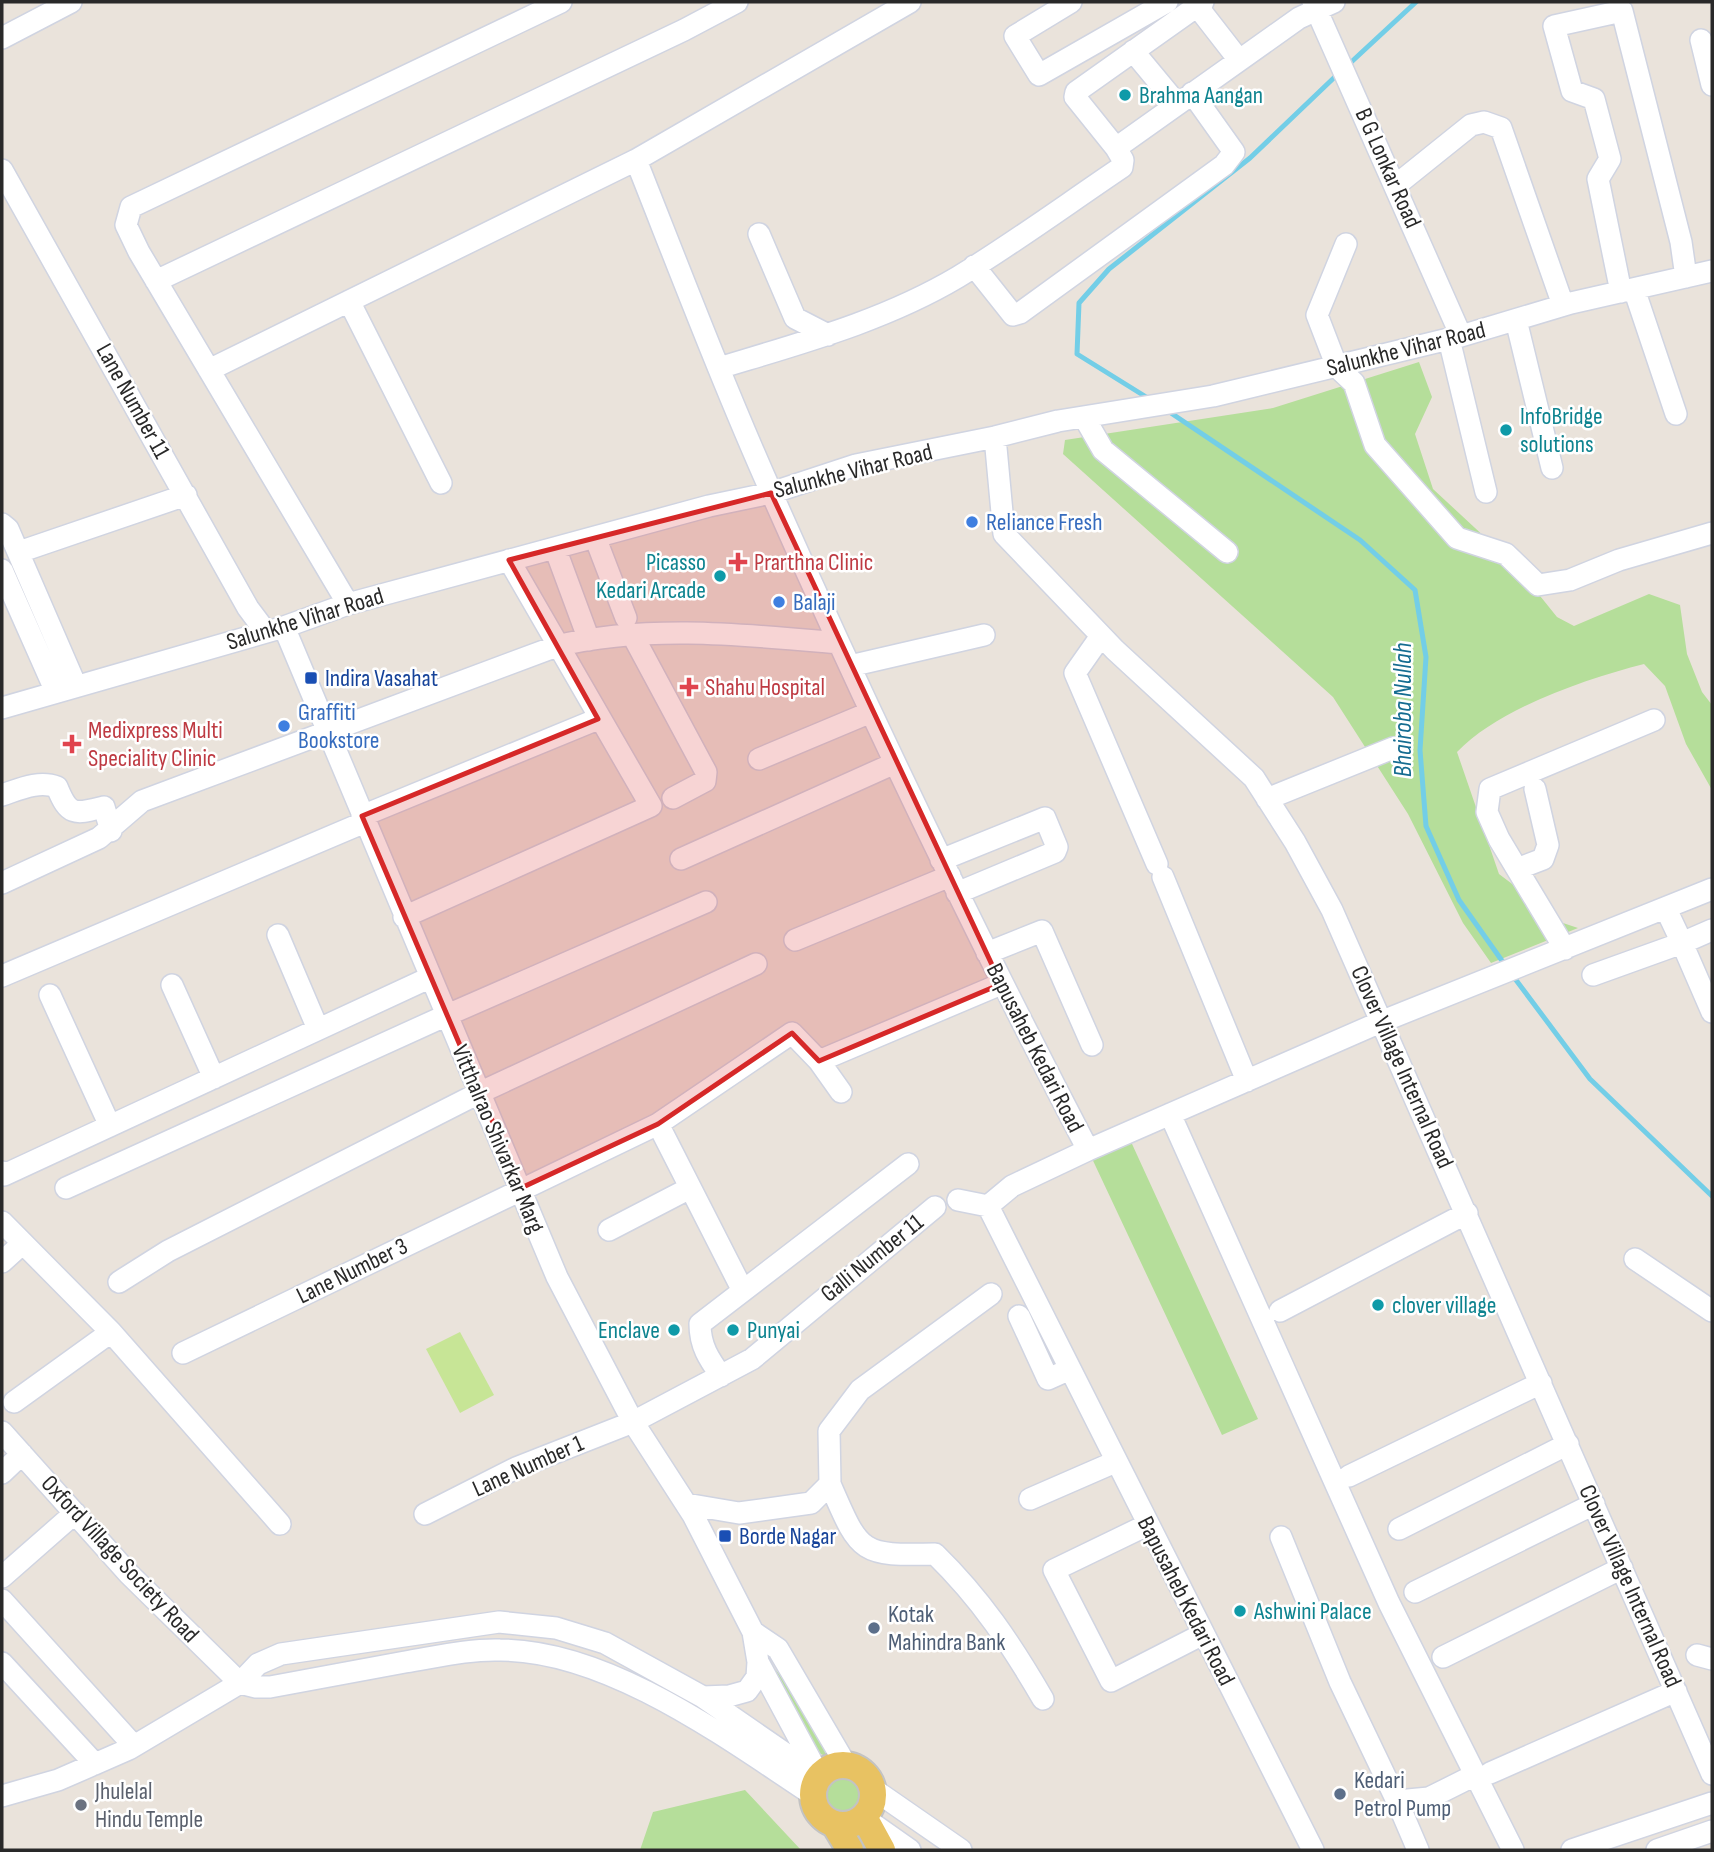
<svg xmlns="http://www.w3.org/2000/svg" width="1714" height="1852" font-family="'Sofia Sans Condensed',sans-serif">
	<rect width="100%" height="100%" fill="#eae3db"/>
	<!-- green -->
	<path fill="#b5de9a" d="M 1419,362 L 1432,397 L 1415,434 L 1433,489 L 1516,566 L 1557,617 L 1574,626 L 1649,594 L 1680,605 L 1687,654 L 1702,692 L 1712,705 L 1712,790 L 1686,744 L 1665,686 L 1644,664 C 1586,679 1499,708 1457,752 L 1499,874 L 1540,905 L 1548,918 L 1578,928 L 1491,963 L 1463,923 L 1408,814 L 1333,697 L 1063,454 L 1065,440 L 1273,408 Z
		M 1127,1133 L 1258,1419 L 1222,1435 L 1088,1150 Z
		M 775,1669 L 854,1767 L 813,1751 Z
		M 810,1758 L 863,1780 L 876,1830 L 822,1809 Z
		M 745,1790 L 801,1850 L 640,1850 L 653,1812 Z"/>
	<!-- pitch -->
	<path fill="#c7e596" d="M 460,1332 L 494,1395 L 460,1413 L 426,1349 Z"/>
	<g fill="none" stroke-linecap="round" stroke-linejoin="round">
		<!-- stream -->
		<path stroke="#73cee7" stroke-width="5" d="M 1347,66 L 1416,2
			M 1151,400 L 1077,354 L 1079,303 L 1109,269 L 1250,158 L 1340,72
			M 1168,411 L 1360,540 L 1415,590 L 1426,657 L 1420,750 L 1426,826 L 1459,900 L 1505,965
			M 1513,976 L 1590,1079 L 1712,1196"/>
		<!-- minor casing -->
		<g stroke="#d0d4e1" stroke-width="24">
			<path id="minor" d="M 1071,2 L 1015,36 L 1039,75 L 1167,2
				M 1313,2 L 1461,336
				M 1197,6 L 1239,60
				M 2,38 L 71,2
				M 1701,40 L 1712,85
				M 1133,51 L 1177,104
				M 1116,148 L 1075,97 L 1076,92 L 1203,2
				M 636,160 C 680,271 723,384 772,494 C 870,717 976,935 1088,1150
				M 2,170 L 248,608 L 266,632
				M 1395,186 L 1471,125 L 1484,122 L 1501,128 L 1563,305
				M 759,234 L 795,318 L 828,335
				M 1346,244 L 1317,315 L 1337,367 L 1354,383 L 1375,445 L 1457,538 L 1506,554 L 1538,585 L 1570,580 L 1619,560 L 1712,533
				M 974,266 L 1013,315 L 1020,313 L 1224,165 L 1234,152 L 1192,93
				M 156,281 L 684,30 L 737,2
				M 1634,289 L 1676,414
				M 1621,292 L 1598,179 L 1610,159 L 1594,99 L 1572,91 L 1554,26 L 1622,11 L 1681,242 L 1686,277
				M 349,301 L 441,483
				M 1516,320 L 1552,468
				M 1449,339 L 1486,492
				M 719,368 C 801,343 884,321 958,277 C 1014,243 1067,204 1122,167 L 1123,160 L 1116,148 L 1299,18 L 1334,2
				M 209,370 L 636,160 L 910,2
				M 1084,417 L 1103,450 L 1227,552
				M 995,437 L 1004,534 L 1115,650 L 1254,778 L 1295,842 L 1332,910 L 1712,1774
				M 2,524 L 8,529 L 76,686
				M 595,537 L 626,618
				M 555,548 L 589,640
				M 19,552 L 186,495
				M 2,570 L 56,692
				M 348,604 L 139,252 L 126,225 L 131,207 L 561,2
				M 284,627 L 557,1277 L 633,1422 L 693,1515 L 753,1632 L 758,1662 L 757,1677 L 747,1691 L 729,1696 L 703,1697
				M 633,636 L 706,772 L 705,781 L 673,798
				M 1101,636 L 1075,673 L 1157,864
				M 850,666 L 984,635
				M 2,708 L 284,627 L 348,604 L 709,506 L 771,493 L 856,465 L 995,437 L 1058,421 L 1213,396 L 1461,336 L 1571,303 L 1712,271
				M 759,759 L 871,712
				M 2,795 C 20,789 39,780 57,787 C 69,817 75,814 104,807 L 111,831
				M 1267,799 L 1393,748
				M 362,816 L 598,719
				M 681,859 L 895,763
				M 941,860 L 1045,818 L 1057,847 L 1055,852 L 957,893
				M 1517,869 L 1543,859 L 1548,845 L 1535,789
				M 1163,877 L 1247,1081
				M 2,883 L 99,838 L 142,801 L 557,646 C 648,624 747,635 839,643
				M 1666,909 L 1682,943 L 1712,930
				M 404,917 L 651,806 L 509,560
				M 278,935 L 318,1029
				M 795,940 L 950,876
				M 1565,949 L 1499,839 L 1487,812 L 1490,789 L 1654,720
				M 987,953 L 1042,931 L 1092,1045
				M 1593,975 L 1682,943 L 1712,1012
				M 2,976 L 365,822
				M 172,985 L 214,1078
				M 50,995 L 110,1126
				M 819,1061 L 1001,984
				M 1170,1114 L 1389,1603 L 1513,1850
				M 658,1124 L 742,1289
				M 2,1172 L 4,1175 L 429,978
				M 66,1188 L 445,1016 L 706,902
				M 958,1200 L 988,1206
				M 2,1222 L 111,1332 L 14,1402
				M 609,1230 L 690,1188
				M 1635,1259 L 1712,1311
				M 2,1262 L 23,1243
				M 119,1282 L 168,1251 L 479,1093 L 756,964
				M 1280,1311 L 1467,1213
				M 1019,1316 L 1048,1379 L 1068,1370
				M 111,1332 L 280,1524
				M 183,1353 L 658,1124 L 792,1033 L 819,1061 L 841,1092
				M 721,1376 C 709,1359 700,1346 700,1324 L 908,1164
				M 2,1432 L 129,1574 L 240,1683 L 256,1687 L 270,1687 C 315,1679 360,1670 405,1662 C 436,1657 469,1649 500,1650 C 608,1650 725,1737 813,1795
				M 2,1473 L 22,1454
				M 1349,1476 L 1541,1383
				M 830,1484 C 860,1553 859,1556 935,1554 C 981,1599 1011,1644 1043,1699
				M 1030,1499 L 1115,1462
				M 686,1504 L 739,1513 L 811,1503 L 830,1484 L 829,1431 L 860,1390 L 991,1294
				M 425,1514 L 516,1468 L 633,1422 L 752,1359 L 935,1207
				M 1147,1525 L 1054,1570 L 1111,1681 L 1203,1634
				M 1399,1529 L 1568,1444
				M 1281,1537 L 1340,1682 L 1397,1801 L 1429,1798 L 1475,1775
				M 2,1577 L 75,1513
				M 1415,1592 L 1594,1504
				M 2,1600 L 134,1746
				M 753,1632 L 778,1649 L 846,1765
				M 1697,1655 L 1712,1659
				M 1443,1657 L 1622,1568
				M 758,1662 L 817,1772
				M 2,1663 L 95,1764
				M 1490,1773 L 1676,1691
				M 873,1789 L 961,1850
				M 2,1796 L 58,1780 L 129,1749 L 240,1683 L 258,1664 L 281,1654 L 499,1622 L 556,1628 L 605,1643 L 703,1697 L 819,1777
				M 1397,1801 L 1418,1850
				M 866,1819 L 910,1850
				M 1313,1850 L 988,1206 L 1012,1186 L 1088,1150 L 1383,1021 L 1712,889
				M 1572,1850 L 1712,1803
				M 1657,1850 L 1712,1831"/>
		</g>
		<!-- major casing -->
		<g stroke="#c3c3c3" stroke-width="30">
			<path id="major" d="M813 1795a30 30 0 1 1 60 0a30 30 0 1 1-60 0Z
				M 864,1817 L 882,1850
				M 835,1825 L 850,1850"/>
		</g>
		<!-- minor -->
		<use href="#minor" stroke="#fff" stroke-width="21"/>
		<!-- major -->
		<use href="#major" stroke="#e8c262" stroke-width="26"/>
	</g>
	<!-- marked area -->
	<path fill="#d62828" fill-opacity="0.2" stroke="#d62828" stroke-width="5" stroke-linejoin="round" d="M 771,493 L 1001,984 L 819,1061 L 792,1033 L 658,1124 L 521,1188 L 362,816 L 598,719 L 509,560 Z"/>
	<!-- markers -->
	<g fill="#0f9aa8" stroke="#fff" stroke-width="2.5">
		<circle cx="1125" cy="95" r="7"/>
		<circle cx="1506" cy="430" r="7"/>
		<circle cx="720" cy="576" r="7"/>
		<circle cx="1378" cy="1305" r="7"/>
		<circle cx="674" cy="1330" r="7"/>
		<circle cx="733" cy="1330" r="7"/>
		<circle cx="1240" cy="1611" r="7"/>
	</g>
	<g fill="#3f7fe0" stroke="#fff" stroke-width="2.5">
		<circle cx="972" cy="522" r="7"/>
		<circle cx="779" cy="602" r="7"/>
		<circle cx="284" cy="726" r="7"/>
	</g>
	<g fill="#e0444e" stroke="#fff" stroke-width="2.5">
		<path d="M734.5 551.5h7v7h7v7h-7v7h-7v-7h-7v-7h7z"/>
		<path d="M685.5 676.5h7v7h7v7h-7v7h-7v-7h-7v-7h7z"/>
		<path d="M68.5 733.5h7v7h7v7h-7v7h-7v-7h-7v-7h7z"/>
	</g>
	<g fill="#1a4fb4" stroke="#fff" stroke-width="2.5">
		<rect x="304" y="671" width="14" height="14" rx="3.5"/>
		<rect x="718" y="1529" width="14" height="14" rx="3.5"/>
	</g>
	<g fill="#5c6f8a" stroke="#fff" stroke-width="2.5">
		<circle cx="874" cy="1628" r="7"/>
		<circle cx="1340" cy="1794" r="7"/>
	</g>
	<circle fill="#6b7280" stroke="#fff" stroke-width="2.5" cx="81" cy="1805" r="7"/>
	<g text-anchor="middle" dominant-baseline="central" stroke-width="5" stroke-linejoin="round" paint-order="stroke">
		<!-- culture labels -->
		<g font-size="24" fill="#0d838f" stroke="#fff" text-anchor="start">
			<text x="1139" y="95">Brahma Aangan</text>
			<text x="1520" y="416">InfoBridge<tspan x="1520" dy="28">solutions</tspan></text>
			<text x="706" y="562" text-anchor="end">Picasso<tspan x="706" dy="28">Kedari Arcade</tspan></text>
			<text x="1392" y="1305">clover village</text>
			<text x="660" y="1330" text-anchor="end">Enclave</text>
			<text x="747" y="1330">Punyai</text>
			<text x="1254" y="1611">Ashwini Palace</text>
		</g>
		<!-- street labels -->
		<g font-size="24" fill="#292929" stroke="#fff">
			<text transform="translate(1388 168) rotate(66)">B G Lonkar Road</text>
			<text transform="translate(1406 349) rotate(-14)">Salunkhe Vihar Road</text>
			<text transform="translate(133 401) rotate(61)">Lane Number 11</text>
			<text transform="translate(853 471) rotate(-14)">Salunkhe Vihar Road</text>
			<text transform="translate(305 619) rotate(-17)">Salunkhe Vihar Road</text>
			<text transform="translate(1035 1048) rotate(63)">Bapusaheb Kedari Road</text>
			<text transform="translate(1402 1067) rotate(66)">Clover Village Internal Road</text>
			<text transform="translate(498 1139) rotate(67)">Vitthalrao Shivarkar Marg</text>
			<text transform="translate(872 1258) rotate(-39)">Galli Number 11</text>
			<text transform="translate(352 1271) rotate(-26)">Lane Number 3</text>
			<text transform="translate(528 1466) rotate(-24)">Lane Number 1</text>
			<text transform="translate(120 1559) rotate(47)">Oxford Village Society Road</text>
			<text transform="translate(1630 1586) rotate(66)">Clover Village Internal Road</text>
			<text transform="translate(1186 1601) rotate(63)">Bapusaheb Kedari Road</text>
		</g>
		<!-- shop labels -->
		<g font-size="24" fill="#366cbe" stroke="#fff" text-anchor="start">
			<text x="986" y="522">Reliance Fresh</text>
			<text x="793" y="602">Balaji</text>
			<text x="298" y="712">Graffiti<tspan x="298" dy="28">Bookstore</tspan></text>
		</g>
		<!-- health labels -->
		<g font-size="24" fill="#be3a42" stroke="#fff" text-anchor="start">
			<text x="754" y="562">Prarthna Clinic</text>
			<text x="705" y="687">Shahu Hospital</text>
			<text x="88" y="730">Medixpress Multi<tspan x="88" dy="28">Speciality Clinic</tspan></text>
		</g>
		<!-- transit labels -->
		<g font-size="24" fill="#164399" stroke="#fff" text-anchor="start">
			<text x="325" y="678">Indira Vasahat</text>
			<text x="739" y="1536">Borde Nagar</text>
		</g>
		<!-- service labels -->
		<g font-size="24" fill="#4e5e75" stroke="#fff" text-anchor="start">
			<text x="888" y="1614">Kotak<tspan x="888" dy="28">Mahindra Bank</tspan></text>
			<text x="1354" y="1780">Kedari<tspan x="1354" dy="28">Petrol Pump</tspan></text>
		</g>
		<!-- worship labels -->
		<g font-size="24" fill="#5b616d" stroke="#fff" text-anchor="start">
			<text x="95" y="1791">Jhulelal<tspan x="95" dy="28">Hindu Temple</tspan></text>
		</g>
		<!-- water labels -->
		<g font-size="26" font-style="italic" fill="#156c90" stroke="#fff">
			<text transform="translate(1403 710) rotate(-90)">Bhairoba Nullah</text>
		</g>
	</g>
	<!-- border -->
	<rect width="1714" height="1852" fill="none" stroke="#292929" stroke-width="7"/>
</svg>
